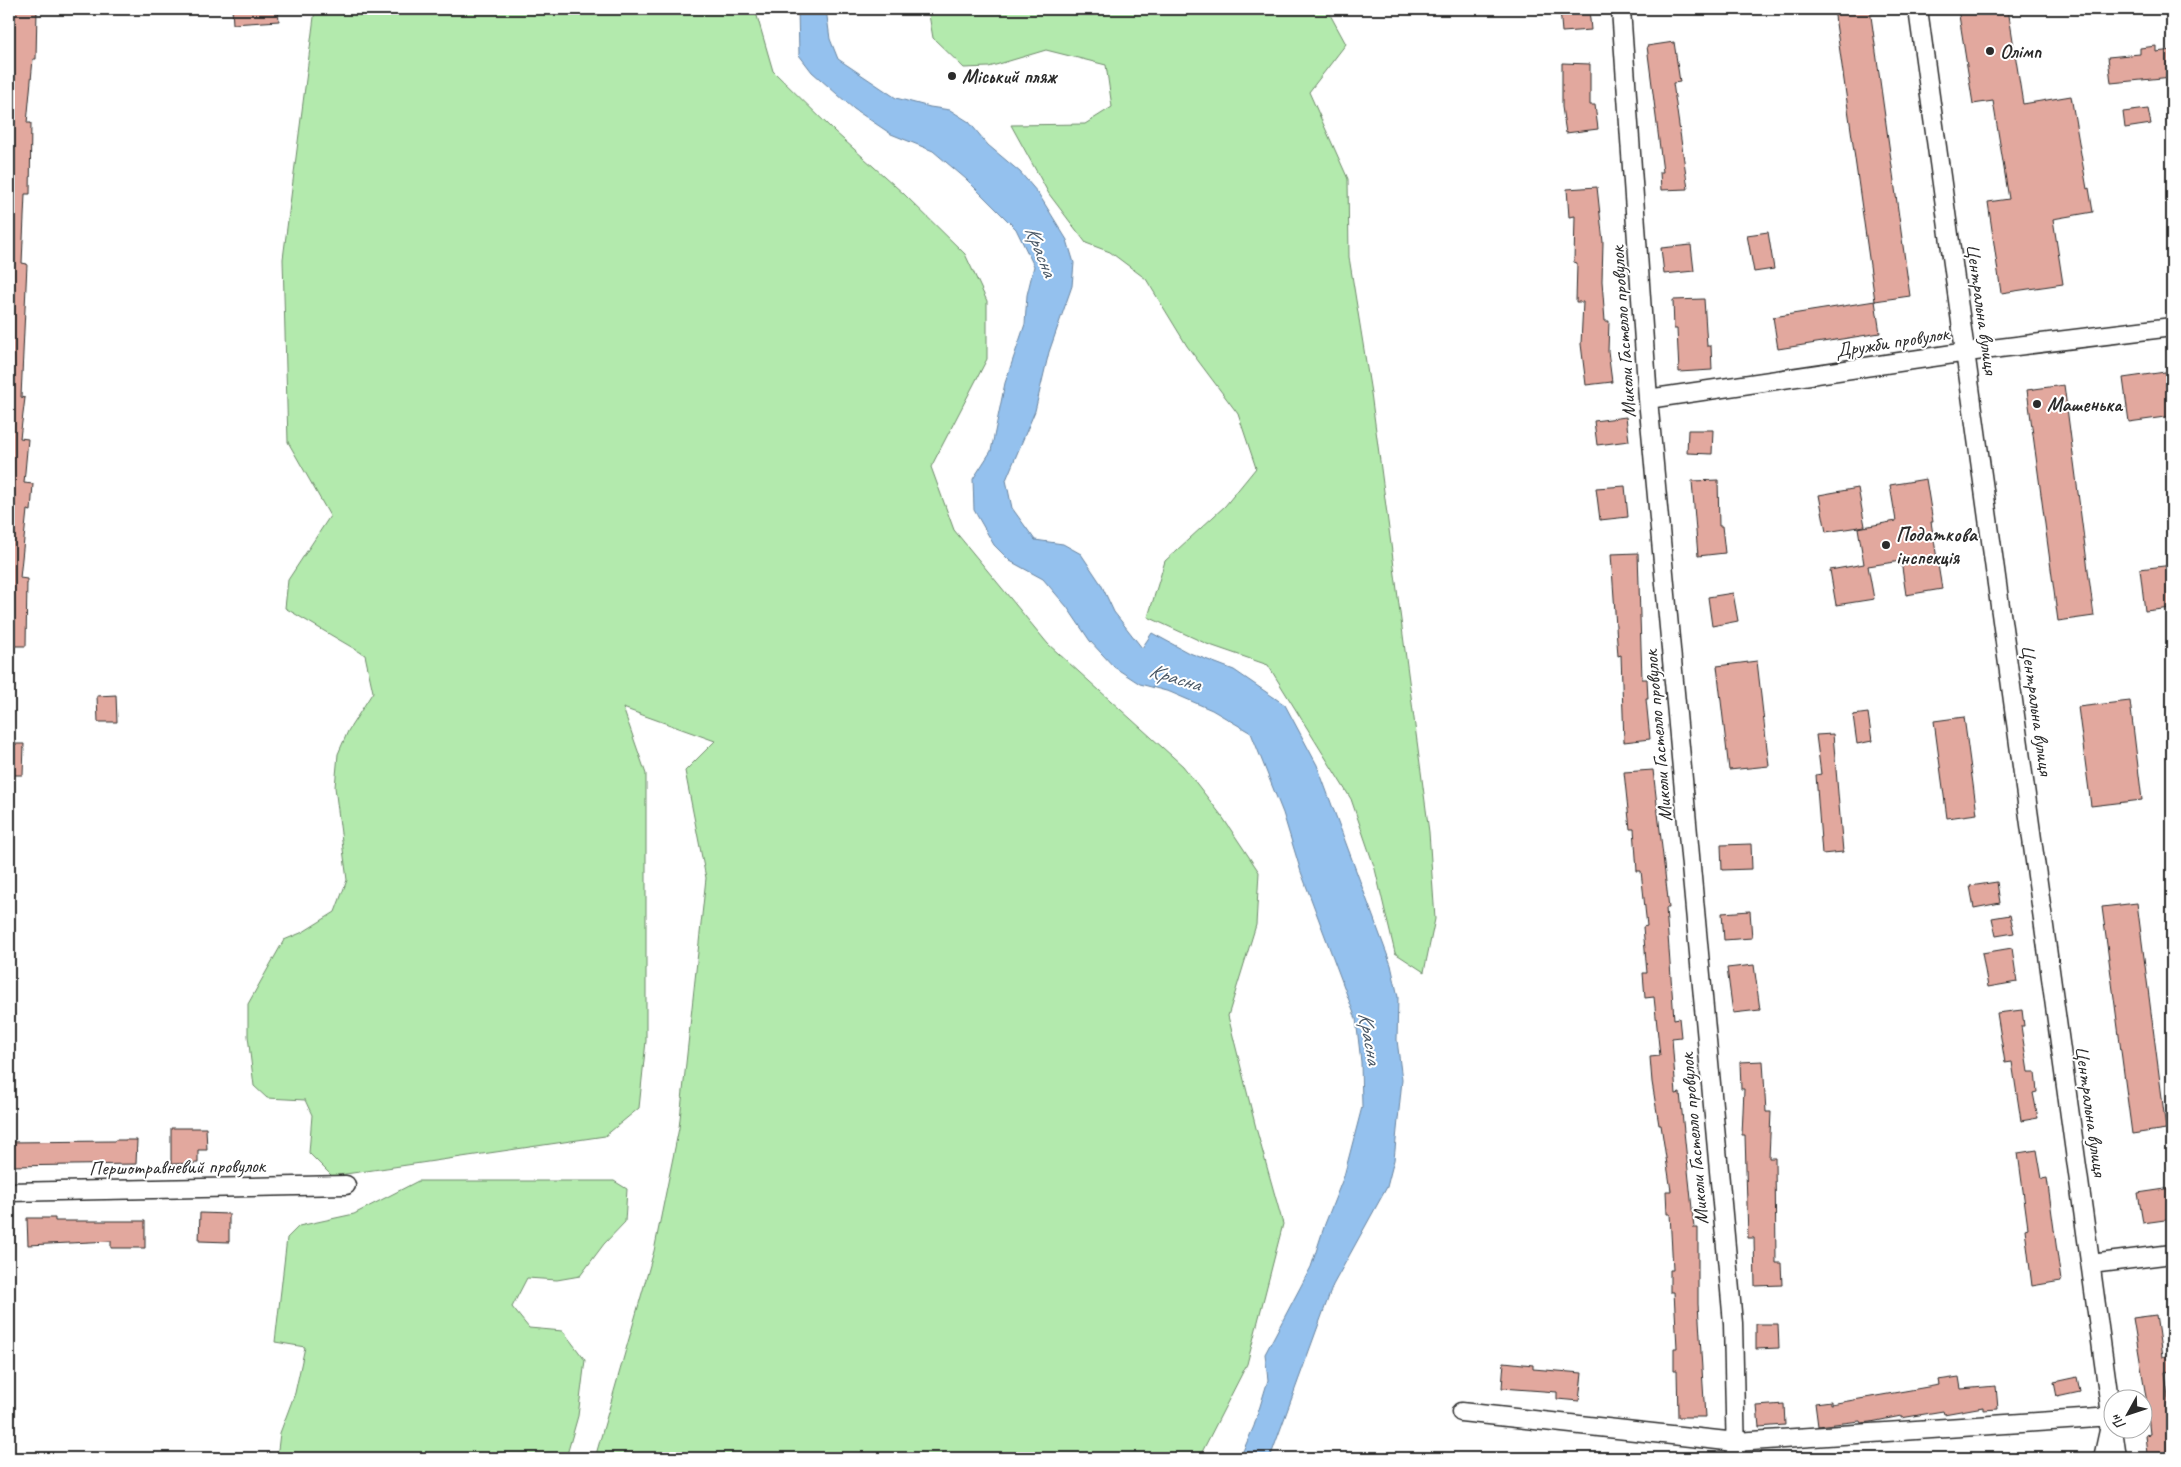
<svg xmlns="http://www.w3.org/2000/svg" width="2181" height="1467" font-family="Caveat,sans-serif">
	<rect width="100%" height="100%" fill="#fff"/>
	<filter id="ink" filterUnits="userSpaceOnUse"><feTurbulence type="fractalNoise" baseFrequency=".02" numOctaves="2"/><feDisplacementMap in="SourceGraphic" scale="10" xChannelSelector="R" yChannelSelector="G"/><feConvolveMatrix kernelMatrix="1 2 1 2 8 2 1 2 1" color-interpolation-filters="sRGB"/></filter>
	<g filter="url(#ink)">
		<!-- green -->
		<path fill="#b3eaad" stroke="#6f8a6c" d="M 315,9 L 755,9 L 773,71 L 834,131 L 904,194 L 965,254 L 987,301 L 987,359 L 931,467 L 954,530 L 1048,644 L 1183,766 L 1221,815 L 1259,872 L 1256,925 L 1228,1016 L 1256,1128 L 1283,1224 L 1247,1364 L 1199,1458 L 595,1458 L 654,1251 L 679,1128 L 706,878 L 685,771 L 715,741 L 623,708 L 646,774 L 646,1041 L 639,1108 L 605,1136 L 332,1176 L 309,1153 L 312,1115 L 305,1100 L 267,1098 L 254,1086 L 248,1036 L 248,1004 L 284,940 L 303,932 L 335,912 L 347,880 L 335,787 L 338,754 L 348,731 L 373,692 L 365,655 L 285,608 L 288,580 L 330,516 L 288,442 L 283,259 Z
			M 928,9 L 1327,9 L 1346,44 L 1309,92 L 1348,179 L 1349,257 L 1371,393 L 1429,832 L 1435,919 L 1424,972 L 1395,953 L 1375,869 L 1351,799 L 1268,665 L 1207,644 L 1148,617 L 1165,561 L 1225,506 L 1256,468 L 1238,414 L 1187,346 L 1146,279 L 1110,252 L 1086,243 L 1049,194 L 1011,125 L 1085,124 L 1112,107 L 1106,65 L 1046,50 L 989,67 L 964,68 L 933,38 Z
			M 418,1181 L 614,1181 L 627,1189 L 625,1222 L 604,1244 L 580,1276 L 557,1280 L 527,1278 L 512,1307 L 529,1328 L 563,1331 L 585,1360 L 578,1416 L 566,1458 L 277,1458 L 280,1433 L 295,1393 L 305,1347 L 275,1342 L 287,1238 L 299,1226 L 354,1214 Z"/>
		<!-- water -->
		<path fill="#94c1ee" stroke="#6a85a0" d="M 798,9 L 826,9 L 830,39 L 838,59 L 896,98 L 930,107 L 950,110 L 969,122 L 988,145 L 1020,172 L 1038,193 L 1067,240 L 1074,263 L 1072,286 L 1049,352 L 1035,411 L 1006,480 L 1012,508 L 1035,540 L 1063,544 L 1081,554 L 1101,584 L 1114,612 L 1142,648 L 1152,633 L 1187,652 L 1234,670 L 1285,705 L 1317,765 L 1391,965 L 1398,997 L 1397,1040 L 1402,1080 L 1394,1160 L 1387,1187 L 1333,1285 L 1270,1458 L 1240,1458 L 1254,1426 L 1268,1380 L 1265,1354 L 1311,1267 L 1325,1224 L 1344,1176 L 1362,1107 L 1361,1062 L 1356,1019 L 1301,872 L 1283,813 L 1251,733 L 1212,710 L 1170,692 L 1140,684 L 1114,667 L 1090,641 L 1067,607 L 1043,579 L 1010,561 L 994,545 L 974,510 L 973,479 L 991,451 L 1005,383 L 1025,324 L 1027,295 L 1034,266 L 1016,229 L 966,179 L 933,151 L 891,134 L 854,109 L 812,72 L 799,55 Z"/>
		<!-- building -->
		<path fill="#e2a89e" stroke="#2b2b2b" d="M 9,9 L 37,9 L 36,59 L 33,59 L 27,123 L 31,123 L 30,194 L 25,194 L 22,263 L 27,264 L 21,397 L 25,398 L 20,438 L 28,439 L 24,483 L 33,484 L 31,511 L 27,510 L 20,578 L 27,579 L 26,646 L 9,646 Z
			M 232,9 L 278,9 L 279,21 L 233,24 Z
			M 1560,9 L 1589,9 L 1591,30 L 1562,32 Z
			M 1834,9 L 1870,9 L 1910,296 L 1875,301 Z
			M 1958,9 L 2008,9 L 2023,104 L 2071,96 L 2087,189 L 2089,188 L 2093,212 L 2053,219 L 2063,284 L 2001,293 L 1988,202 L 2009,199 L 1993,101 L 1973,104 Z
			M 1674,42 L 1680,82 L 1673,83 L 1688,189 L 1661,190 L 1660,172 L 1663,172 L 1647,46 Z
			M 2156,46 L 2156,52 L 2172,50 L 2172,77 L 2111,83 L 2108,57 L 2140,54 L 2140,48 Z
			M 1562,63 L 1590,64 L 1590,105 L 1595,105 L 1598,129 L 1566,133 L 1562,107 Z
			M 2148,109 L 2151,124 L 2125,128 L 2123,112 Z
			M 1597,187 L 1603,242 L 1602,281 L 1605,321 L 1609,321 L 1608,351 L 1612,382 L 1586,385 L 1581,344 L 1583,302 L 1576,302 L 1577,263 L 1574,262 L 1575,216 L 1569,217 L 1567,189 Z
			M 1768,232 L 1774,269 L 1754,272 L 1747,235 Z
			M 1691,245 L 1694,271 L 1664,274 L 1661,248 Z
			M 1704,299 L 1707,346 L 1711,346 L 1712,370 L 1679,372 L 1677,329 L 1674,329 L 1673,300 Z
			M 1875,301 L 1880,333 L 1778,349 L 1773,317 Z
			M 2172,371 L 2172,416 L 2129,422 L 2123,378 Z
			M 2064,385 L 2094,616 L 2058,621 L 2027,390 Z
			M 1626,417 L 1629,441 L 1597,445 L 1594,421 Z
			M 1688,430 L 1713,430 L 1712,454 L 1687,453 Z
			M 1926,479 L 1933,522 L 1931,522 L 1942,589 L 1906,595 L 1901,561 L 1868,566 L 1874,599 L 1836,605 L 1830,570 L 1864,564 L 1858,528 L 1896,521 L 1890,485 Z
			M 1718,480 L 1719,526 L 1722,526 L 1725,553 L 1698,556 L 1692,481 Z
			M 1625,486 L 1628,517 L 1600,520 L 1596,488 Z
			M 1858,488 L 1865,526 L 1826,532 L 1819,495 Z
			M 1638,553 L 1642,679 L 1647,679 L 1648,699 L 1646,699 L 1650,739 L 1624,742 L 1621,655 L 1618,656 L 1611,554 Z
			M 2172,565 L 2172,608 L 2145,611 L 2140,569 Z
			M 1733,593 L 1738,621 L 1712,626 L 1708,597 Z
			M 1757,661 L 1769,766 L 1729,770 L 1717,666 Z
			M 116,695 L 117,722 L 98,722 L 97,696 Z
			M 2130,701 L 2142,800 L 2091,806 L 2078,707 Z
			M 1868,713 L 1872,741 L 1857,744 L 1853,715 Z
			M 1964,717 L 1977,814 L 1947,818 L 1934,721 Z
			M 1833,734 L 1843,852 L 1822,854 L 1816,775 L 1821,774 L 1816,735 Z
			M 9,744 L 24,744 L 23,775 L 9,775 Z
			M 1653,770 L 1669,908 L 1666,908 L 1674,1019 L 1679,1018 L 1681,1037 L 1672,1038 L 1676,1094 L 1680,1093 L 1694,1228 L 1698,1228 L 1698,1304 L 1705,1417 L 1678,1417 L 1677,1370 L 1674,1370 L 1674,1348 L 1677,1348 L 1674,1292 L 1670,1292 L 1670,1270 L 1673,1270 L 1670,1214 L 1667,1214 L 1666,1191 L 1671,1191 L 1661,1125 L 1659,1125 L 1652,1082 L 1650,1057 L 1660,1056 L 1654,997 L 1645,998 L 1643,973 L 1647,973 L 1643,927 L 1647,926 L 1641,871 L 1637,871 L 1634,829 L 1630,829 L 1624,772 Z
			M 1751,844 L 1752,869 L 1722,870 L 1721,845 Z
			M 1997,882 L 2000,903 L 1974,908 L 1970,886 Z
			M 2137,903 L 2166,1129 L 2132,1134 L 2102,907 Z
			M 1750,911 L 1752,938 L 1724,940 L 1722,913 Z
			M 2010,915 L 2014,933 L 1996,936 L 1992,918 Z
			M 2012,948 L 2017,982 L 1988,987 L 1982,953 Z
			M 1754,965 L 1760,1010 L 1733,1013 L 1727,968 Z
			M 2022,1010 L 2024,1026 L 2021,1026 L 2028,1072 L 2035,1072 L 2037,1092 L 2033,1093 L 2038,1118 L 2021,1121 L 2012,1062 L 2005,1063 L 1997,1013 Z
			M 1763,1061 L 1766,1112 L 1771,1112 L 1769,1158 L 1775,1158 L 1776,1263 L 1781,1263 L 1782,1285 L 1755,1286 L 1754,1238 L 1748,1238 L 1745,1135 L 1742,1135 L 1744,1089 L 1741,1089 L 1740,1062 Z
			M 171,1128 L 206,1128 L 207,1150 L 198,1150 L 198,1163 L 171,1164 Z
			M 115,1140 L 137,1140 L 136,1164 L 9,1166 L 9,1142 L 115,1141 Z
			M 2037,1150 L 2042,1179 L 2047,1178 L 2061,1281 L 2032,1286 L 2025,1229 L 2028,1228 L 2018,1153 Z
			M 2172,1188 L 2172,1219 L 2143,1223 L 2138,1193 Z
			M 200,1213 L 229,1214 L 229,1242 L 199,1241 Z
			M 27,1218 L 55,1218 L 55,1221 L 145,1221 L 145,1248 L 111,1248 L 111,1241 L 28,1245 Z
			M 2156,1315 L 2162,1357 L 2172,1354 L 2172,1371 L 2165,1372 L 2172,1430 L 2172,1452 L 2147,1454 L 2145,1435 L 2150,1434 L 2146,1397 L 2133,1318 Z
			M 1756,1324 L 1778,1324 L 1779,1348 L 1756,1349 Z
			M 1504,1362 L 1533,1365 L 1533,1369 L 1582,1373 L 1579,1401 L 1557,1399 L 1557,1392 L 1502,1388 Z
			M 1959,1377 L 1961,1389 L 1996,1386 L 1998,1409 L 1983,1410 L 1983,1407 L 1944,1414 L 1943,1411 L 1901,1418 L 1901,1416 L 1871,1422 L 1861,1423 L 1860,1421 L 1818,1426 L 1815,1403 L 1831,1401 L 1831,1404 L 1939,1385 L 1938,1380 Z
			M 2077,1377 L 2080,1392 L 2057,1397 L 2054,1382 Z
			M 1784,1404 L 1785,1425 L 1759,1427 L 1757,1406 Z"/>
		<g fill="none" stroke-linecap="round" stroke-linejoin="round">
			<!-- street casing -->
			<g stroke="#2b2b2b" stroke-width="21">
				<path id="street" d="M 1621,9 L 1648,399 L 1733,1323 L 1736,1458
					M 1918,9 L 2117,1458
					M 1648,399 L 1967,352 L 2172,327
					M 9,1192 L 346,1185
					M 2091,1264 L 2172,1254
					M 1461,1412 L 1736,1442 L 2112,1417 L 2103,1458"/>
			</g>
			<!-- street -->
			<use href="#street" stroke="#fff" stroke-width="18"/>
		</g>
	</g>
	<!-- markers -->
	<g fill="#2b2b2b" stroke="#fff" stroke-width="2">
		<circle cx="1990" cy="51" r="5"/>
		<circle cx="952" cy="76" r="5"/>
		<circle cx="2037" cy="404" r="5"/>
		<circle cx="1886" cy="545" r="5"/>
	</g>
	<g text-anchor="middle" dominant-baseline="central" stroke-width="4" stroke-linejoin="round" paint-order="stroke">
		<!-- poi labels -->
		<g font-size="20" font-weight="bold" fill="#2b2b2b" stroke="#fff" text-anchor="start">
			<text x="2000" y="51">Олімп</text>
			<text x="962" y="76">Міський пляж</text>
			<text x="2047" y="404">Машенька</text>
			<text x="1896" y="534">Податкова<tspan x="1896" dy="23">інспекція</tspan></text>
		</g>
		<!-- street labels -->
		<g font-size="20" fill="#2b2b2b" stroke="#fff">
			<text transform="translate(1982 309) rotate(82)">Центральна вулиця</text>
			<text transform="translate(1623 332) rotate(-94)">Миколи Гастелло провулок</text>
			<text transform="translate(1892 342) rotate(-9)">Дружби провулок</text>
			<text transform="translate(2037 710) rotate(82)">Центральна вулиця</text>
			<text transform="translate(1658 736) rotate(-95)">Миколи Гастелло провулок</text>
			<text transform="translate(2091 1111) rotate(82)">Центральна вулиця</text>
			<text transform="translate(1694 1139) rotate(-95)">Миколи Гастелло провулок</text>
			<text transform="translate(177 1167) rotate(-1)">Першотравневий провулок</text>
		</g>
		<!-- water labels -->
		<g font-size="21" font-style="italic" fill="#4a5866" stroke="#fff">
			<text transform="translate(1041 251) rotate(68)">Красна</text>
			<text transform="translate(1175 677) rotate(17)">Красна</text>
			<text transform="translate(1370 1038) rotate(80)">Красна</text>
		</g>
	</g>
	<!-- margin -->
	<rect width="2181" height="1467" fill="none" stroke="#fff" stroke-width="30"/>
	<rect x="15" y="15" width="2151" height="1437" fill="none" stroke="#2b2b2b" stroke-width="2" filter="url(#ink)"/>
	<!-- north arrow -->
	<g transform="translate(2128 1414) rotate(230)"><circle r="24" fill="#ffffff" stroke="#aaaaaa"/>
	<path d="M0-4L9 19L0 12L-9 19Z" fill="#2b2b2b"/>
	<text y="-8" font-size="14" font-weight="bold" text-anchor="middle" fill="#2b2b2b">Пн</text>
	</g>
</svg>
